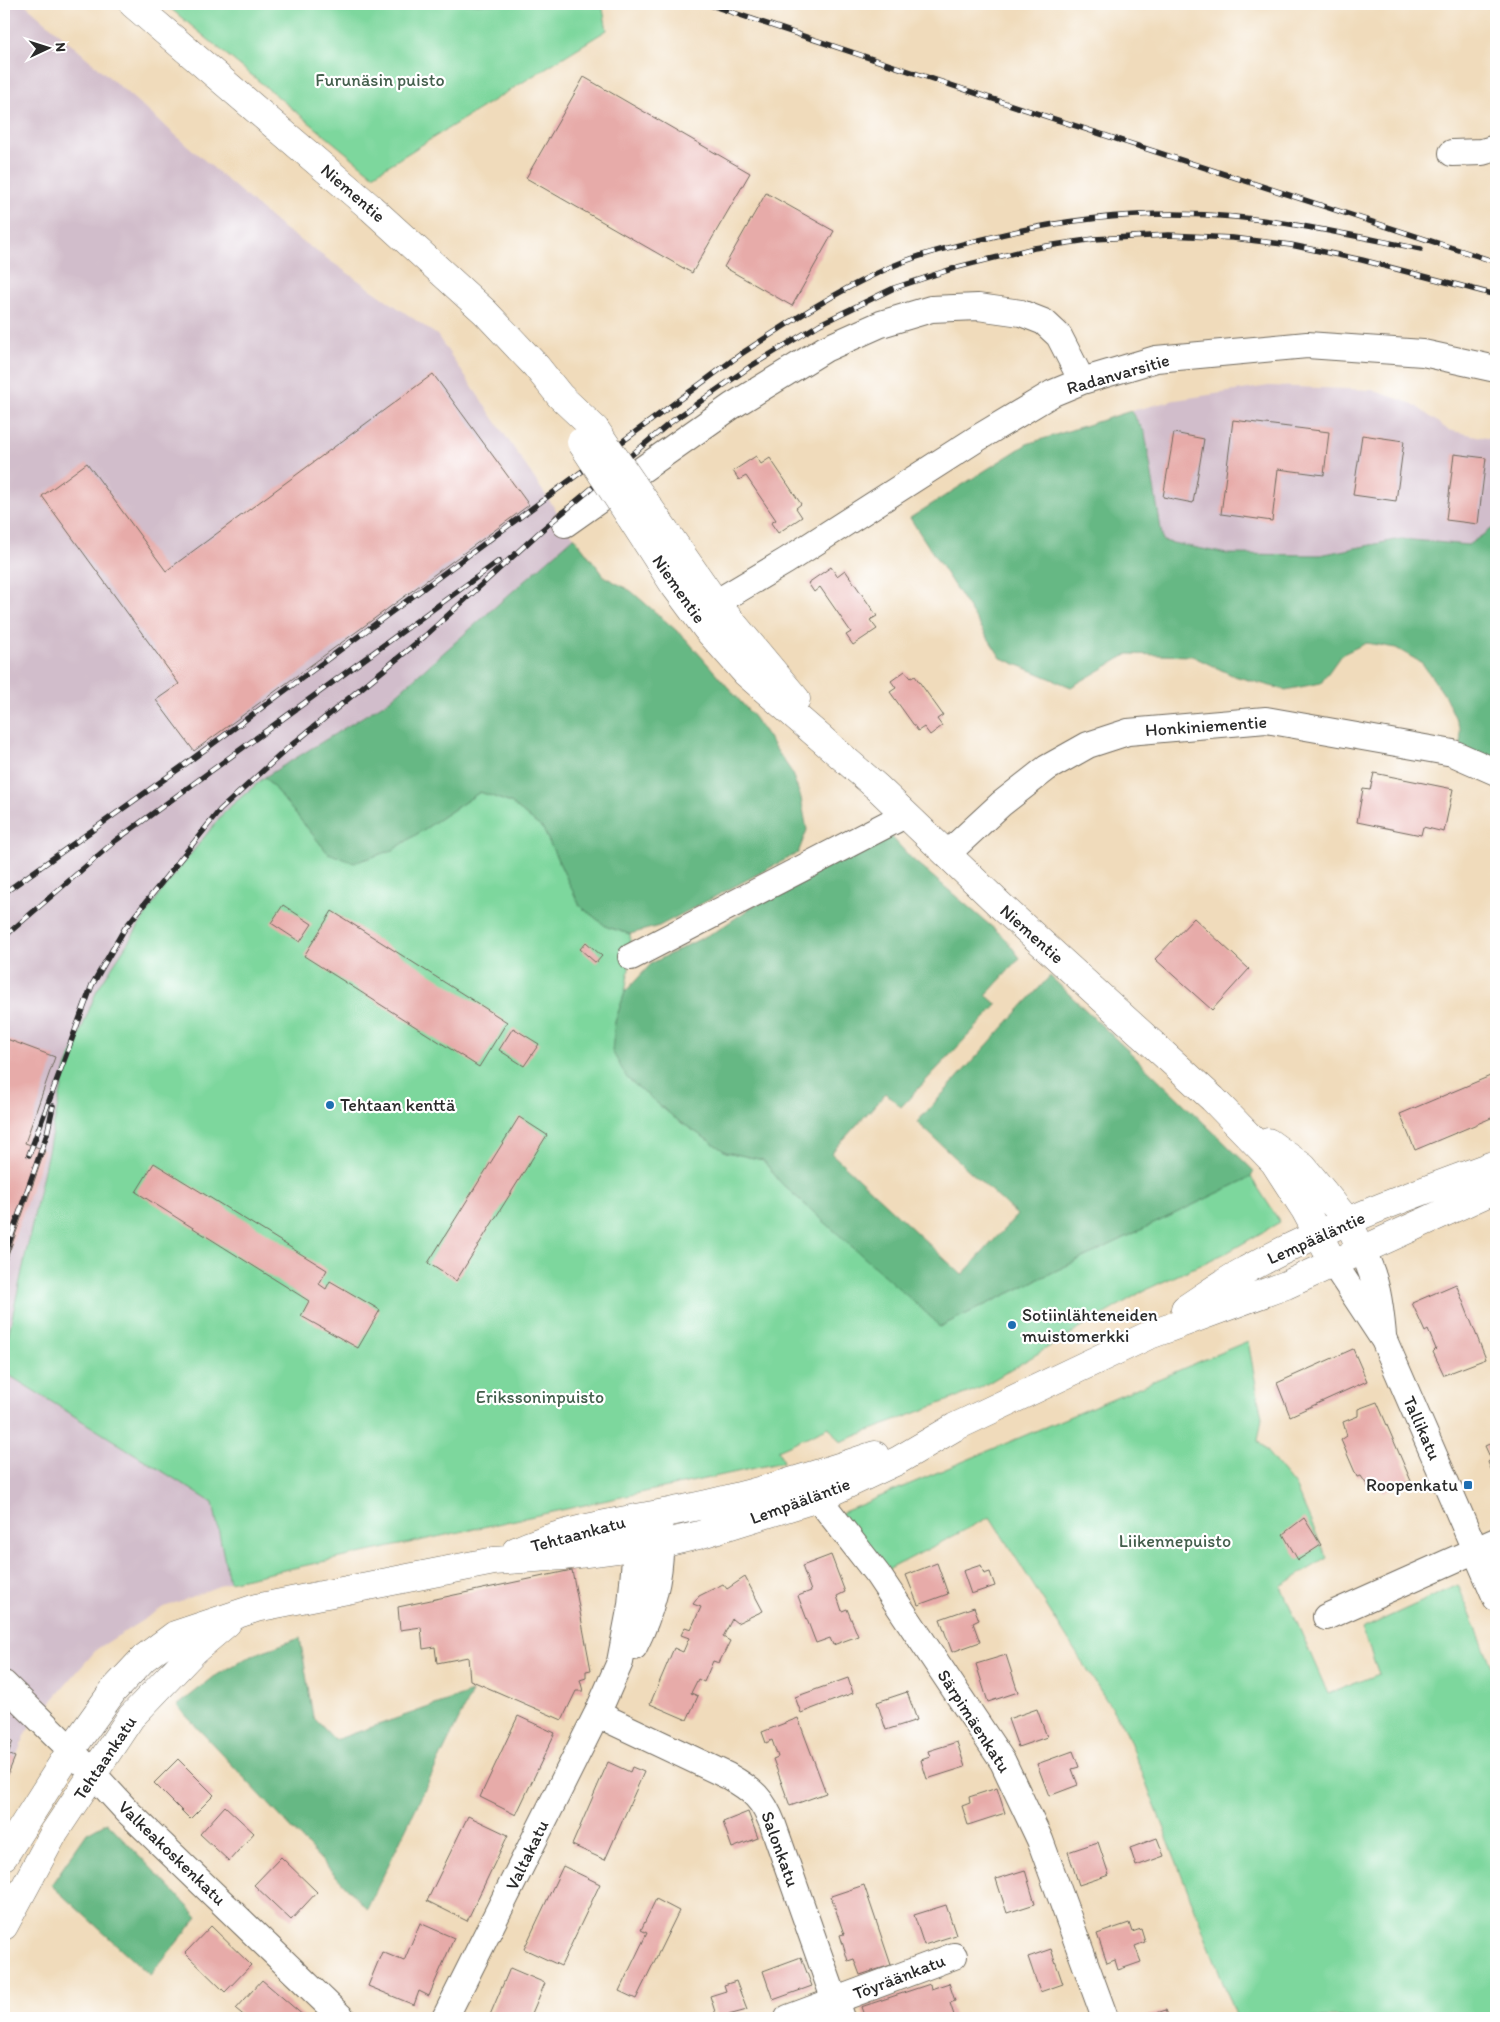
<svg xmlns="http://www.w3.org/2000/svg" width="1500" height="2022" font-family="Itim,sans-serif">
	<rect width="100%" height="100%" fill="#fff"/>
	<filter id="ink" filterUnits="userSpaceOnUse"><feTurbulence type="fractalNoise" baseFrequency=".02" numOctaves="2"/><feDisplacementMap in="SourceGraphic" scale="10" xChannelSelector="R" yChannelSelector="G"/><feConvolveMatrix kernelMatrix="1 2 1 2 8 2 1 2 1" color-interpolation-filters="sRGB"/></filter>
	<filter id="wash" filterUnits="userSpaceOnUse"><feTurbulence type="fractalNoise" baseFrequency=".0096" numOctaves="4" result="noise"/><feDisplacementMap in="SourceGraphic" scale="20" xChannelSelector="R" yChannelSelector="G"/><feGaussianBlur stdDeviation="1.12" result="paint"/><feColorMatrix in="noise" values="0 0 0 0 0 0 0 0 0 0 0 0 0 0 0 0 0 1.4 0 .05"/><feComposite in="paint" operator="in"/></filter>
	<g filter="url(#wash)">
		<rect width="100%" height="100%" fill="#f0dbbb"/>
		<!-- industrial -->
		<path fill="#d1bdcb" d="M 4,4 L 25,4 L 280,226 L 437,335 L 574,537 L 390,700 L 265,777 L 66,1068 L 4,1355 Z
			M 1269,386 L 1372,390 L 1413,404 L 1448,430 L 1496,440 L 1496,526 L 1468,545 L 1401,539 L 1320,555 L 1227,554 L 1162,541 L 1145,433 L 1131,411 L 1175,400 Z
			M 4,1372 L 213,1503 L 229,1582 L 162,1608 L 97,1649 L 29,1727 L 4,1784 Z"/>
		<!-- green -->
		<path fill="#7dd79d" stroke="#548164" d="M 165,4 L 602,4 L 607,30 L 373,175 Z
			M 265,777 L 328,853 L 393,850 L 480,792 L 511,803 L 543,829 L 580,906 L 607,927 L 630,934 L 631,957 L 625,992 L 615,1022 L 627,1078 L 676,1119 L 726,1152 L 763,1160 L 781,1183 L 936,1321 L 939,1327 L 1251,1177 L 1280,1222 L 1228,1252 L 1143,1291 L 978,1389 L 840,1442 L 829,1427 L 778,1450 L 783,1462 L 229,1582 L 213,1503 L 4,1372 L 4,1355 L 66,1068 L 97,990 L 163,889 L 225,811 Z
			M 1248,1341 L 1262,1418 L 1258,1441 L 1295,1486 L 1327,1558 L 1281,1586 L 1328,1694 L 1379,1674 L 1362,1629 L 1458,1585 L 1496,1676 L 1496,2018 L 1237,2018 L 1126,1731 L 990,1517 L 878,1575 L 832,1517 Z"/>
		<!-- forest -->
		<path fill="#66b884" stroke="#487258" d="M 1131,411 L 1145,433 L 1163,541 L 1227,554 L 1320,555 L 1401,539 L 1468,545 L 1496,526 L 1496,764 L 1462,754 L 1460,728 L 1445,696 L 1422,663 L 1396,648 L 1366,643 L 1341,655 L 1321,683 L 1285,690 L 1234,676 L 1192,656 L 1128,654 L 1071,687 L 1001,658 L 910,518 L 1027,444 Z
			M 574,537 L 605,577 L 631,591 L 685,638 L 754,717 L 791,771 L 801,798 L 807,830 L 798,853 L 659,926 L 630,934 L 607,927 L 580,906 L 543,829 L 511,803 L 480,792 L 393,850 L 354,863 L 328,853 L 265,777 L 390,700 Z
			M 888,833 L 912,859 L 1005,938 L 1020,958 L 986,995 L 997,1005 L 901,1107 L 886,1093 L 831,1153 L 962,1275 L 1017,1215 L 917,1122 L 1050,976 L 1254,1171 L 1251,1177 L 939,1327 L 935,1321 L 781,1183 L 763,1160 L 726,1152 L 676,1119 L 627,1078 L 612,1051 L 615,1022 L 625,992 L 652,963 L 718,930 L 771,894 Z
			M 300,1638 L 313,1717 L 335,1740 L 472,1692 L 367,1909 L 177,1706 L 215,1676 L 252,1655 Z
			M 107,1822 L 198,1917 L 150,1975 L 51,1885 L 87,1833 Z"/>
		<g id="blocks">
			<!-- building -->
			<path fill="#e7aba9" d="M 584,77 L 750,173 L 692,273 L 526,178 Z
				M 766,193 L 834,231 L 792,306 L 724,267 Z
				M 433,374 L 529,505 L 194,751 L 156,700 L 179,684 L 42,496 L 87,463 L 166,571 Z
				M 1233,420 L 1329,432 L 1324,475 L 1278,469 L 1272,521 L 1221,514 Z
				M 1174,433 L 1204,439 L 1193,503 L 1163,497 Z
				M 1362,435 L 1404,441 L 1396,501 L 1353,495 Z
				M 1454,454 L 1486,458 L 1478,524 L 1446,520 Z
				M 756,456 L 761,464 L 770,458 L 801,504 L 796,508 L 802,517 L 778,533 L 771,523 L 776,520 L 746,476 L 739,480 L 733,471 Z
				M 831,567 L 837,576 L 845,570 L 877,616 L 870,620 L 877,629 L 853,645 L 846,635 L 851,632 L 820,587 L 814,592 L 808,583 Z
				M 905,671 L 911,678 L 915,676 L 943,715 L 937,719 L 942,726 L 930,735 L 924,727 L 918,731 L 890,692 L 896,688 L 891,681 Z
				M 1374,773 L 1453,789 L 1444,832 L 1423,827 L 1421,835 L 1357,822 L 1363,789 L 1370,790 Z
				M 283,905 L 312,924 L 300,942 L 271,923 Z
				M 332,911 L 507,1022 L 479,1067 L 304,956 Z
				M 1194,918 L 1249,969 L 1212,1010 L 1155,959 Z
				M 586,942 L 602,956 L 596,963 L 580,949 Z
				M 513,1028 L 539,1044 L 524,1066 L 499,1050 Z
				M 4,1038 L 55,1057 L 25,1143 L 45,1150 L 4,1267 Z
				M 1495,1074 L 1496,1116 L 1415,1150 L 1400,1114 Z
				M 519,1117 L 547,1135 L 456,1281 L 428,1263 Z
				M 154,1163 L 327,1270 L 319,1284 L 326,1289 L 330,1281 L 380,1310 L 358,1348 L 301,1316 L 309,1301 L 136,1192 Z
				M 1456,1284 L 1486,1359 L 1444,1375 L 1433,1352 L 1436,1349 L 1428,1330 L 1425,1332 L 1412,1303 Z
				M 1353,1349 L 1367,1381 L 1290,1416 L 1277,1383 Z
				M 1377,1402 L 1411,1481 L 1383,1492 L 1378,1483 L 1369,1488 L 1361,1476 L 1357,1477 L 1341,1440 L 1347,1436 L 1343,1422 L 1358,1416 L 1358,1409 Z
				M 1496,1441 L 1496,1481 L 1488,1462 L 1491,1459 L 1485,1446 Z
				M 1304,1518 L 1321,1545 L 1298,1560 L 1283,1534 Z
				M 831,1555 L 845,1592 L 837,1596 L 842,1611 L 847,1609 L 858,1636 L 833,1645 L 830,1638 L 816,1643 L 798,1596 L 811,1591 L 802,1566 Z
				M 937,1563 L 948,1594 L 918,1605 L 906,1575 Z
				M 981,1565 L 984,1574 L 990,1572 L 995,1586 L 971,1594 L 963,1571 Z
				M 572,1570 L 591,1670 L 586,1671 L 586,1678 L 580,1680 L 583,1691 L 576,1691 L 562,1720 L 470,1680 L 468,1657 L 437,1663 L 435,1647 L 423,1649 L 421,1627 L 400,1630 L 398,1607 Z
				M 745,1577 L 763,1611 L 737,1623 L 732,1619 L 723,1637 L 730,1641 L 719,1663 L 713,1661 L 704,1682 L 698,1679 L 691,1693 L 698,1696 L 687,1720 L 650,1704 L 674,1648 L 683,1652 L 689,1638 L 681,1635 L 685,1627 L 691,1629 L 701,1607 L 693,1604 L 699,1596 L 723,1584 L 727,1589 Z
				M 974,1607 L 979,1620 L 973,1623 L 980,1642 L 952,1652 L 940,1619 Z
				M 1006,1655 L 1018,1692 L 988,1702 L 976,1664 Z
				M 848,1678 L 853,1693 L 801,1713 L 795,1697 Z
				M 907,1692 L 917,1720 L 886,1730 L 877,1702 Z
				M 1037,1709 L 1047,1737 L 1018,1747 L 1008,1719 Z
				M 518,1716 L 555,1733 L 516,1815 L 480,1797 Z
				M 798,1718 L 826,1793 L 790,1806 L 773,1759 L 778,1757 L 772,1740 L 766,1743 L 762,1732 Z
				M 4,1737 L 13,1741 L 8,1754 L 15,1757 L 4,1784 Z
				M 957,1742 L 965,1767 L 927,1779 L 921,1760 L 930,1757 L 928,1751 Z
				M 1073,1751 L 1079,1767 L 1072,1769 L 1078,1785 L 1049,1796 L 1037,1764 Z
				M 178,1759 L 214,1795 L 190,1819 L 154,1783 Z
				M 608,1762 L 630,1772 L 632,1767 L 644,1772 L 605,1860 L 572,1845 Z
				M 997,1788 L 1005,1813 L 968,1825 L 962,1806 L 970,1803 L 969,1797 Z
				M 225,1806 L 254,1833 L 229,1861 L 200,1834 Z
				M 748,1812 L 758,1838 L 732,1848 L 723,1822 Z
				M 468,1816 L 508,1835 L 467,1921 L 427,1901 Z
				M 1157,1838 L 1164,1856 L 1136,1866 L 1130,1848 Z
				M 1098,1842 L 1109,1875 L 1079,1885 L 1068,1852 Z
				M 281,1857 L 317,1892 L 291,1920 L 254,1885 Z
				M 563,1866 L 600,1884 L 561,1966 L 524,1949 Z
				M 1025,1870 L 1035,1904 L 1007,1913 L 996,1879 Z
				M 864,1885 L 891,1965 L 860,1975 L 854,1959 L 848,1961 L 840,1935 L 844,1934 L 831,1896 Z
				M 656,1899 L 679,1911 L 636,1999 L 619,1991 L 647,1933 L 641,1930 Z
				M 946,1905 L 956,1935 L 924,1945 L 914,1915 Z
				M 420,1923 L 454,1938 L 429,1996 L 419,1991 L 414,2005 L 368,1986 L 382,1952 L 404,1961 Z
				M 1129,1923 L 1132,1932 L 1141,1929 L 1145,1942 L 1135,1946 L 1141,1962 L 1118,1970 L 1115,1960 L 1107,1963 L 1097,1934 Z
				M 211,1926 L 251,1965 L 225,1992 L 185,1953 Z
				M 1051,1949 L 1063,1984 L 1040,1992 L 1028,1957 Z
				M 801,1957 L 812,1986 L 773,2000 L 763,1971 Z
				M 510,1968 L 545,1983 L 530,2018 L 498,2018 L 490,2015 Z
				M 262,1980 L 305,2017 L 303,2018 L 247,2018 L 236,2009 Z
				M 736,1981 L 747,2010 L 717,2018 L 710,1996 L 726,1991 L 724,1985 Z
				M 949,1983 L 955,2001 L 950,2003 L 955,2018 L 865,2018 L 861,2007 L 930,1984 L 931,1989 Z
				M 1166,2010 L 1169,2018 L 1141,2018 Z"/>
		</g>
	</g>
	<g filter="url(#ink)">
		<use href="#blocks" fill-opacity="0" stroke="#70695d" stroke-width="1"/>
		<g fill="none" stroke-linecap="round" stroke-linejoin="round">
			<!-- minor casing -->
			<g stroke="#70695d" stroke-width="28">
				<path id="minor" d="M 1452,153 L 1482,152 L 1496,148
					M 565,524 L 732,406 L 825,349 L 881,324 L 931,309 L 978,307 L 1021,313 L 1044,322 L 1059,336 L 1082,381
					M 697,614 L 786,561 L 978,438 L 1053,393 L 1082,381 L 1156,359 L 1307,345 L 1423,353 L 1496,369
					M 948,853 L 1001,804 L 1047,768 L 1088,745 L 1128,732 L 1266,720 L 1453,753 L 1496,772
					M 631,957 L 905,815
					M 1362,1250 C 1377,1279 1380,1303 1383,1335
					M 1334,1264 L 1384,1340 L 1496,1598
					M 808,1480 L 818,1498 L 878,1575 L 1003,1762 L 1040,1840 L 1105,2018
					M 1326,1617 L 1496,1541
					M 634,1647 C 654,1607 664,1567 659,1523
					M 4,1684 L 71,1750 L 128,1812 L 342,2018
					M 597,1714 L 728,1776 C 753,1790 763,1799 773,1825 L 841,2018
					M 445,2018 L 597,1714 L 620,1662 L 631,1605 L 636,1548 L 634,1525
					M 788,2018 L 954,1956"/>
			</g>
			<!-- major casing -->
			<g stroke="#70695d" stroke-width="29">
				<path id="major" d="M 133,4 L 371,208 L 485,312 L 536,366 L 560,396 L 595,429
					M 646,503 L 715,602 L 796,699
					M 629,515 L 674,585 L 706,628 L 746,673 L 878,788 L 1000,905 L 1213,1099 L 1274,1162 L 1305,1210 L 1334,1264
					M 1268,1142 L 1303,1167 L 1349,1223 L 1356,1238
					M 1185,1309 C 1205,1296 1225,1281 1246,1270 C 1323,1227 1414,1194 1496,1164
					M 516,1551 C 568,1527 633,1520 689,1508 C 752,1495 813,1476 875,1455
					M 4,1856 L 71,1750 L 113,1691 L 144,1658 L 175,1635 L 256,1608 L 494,1561 L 563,1556 L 670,1542 L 699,1535 L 818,1498 L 897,1461 L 955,1427 L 1147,1336 L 1286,1285 L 1496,1189
					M 4,1926 L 55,1831 L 131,1717 L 195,1650 L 227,1623"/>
			</g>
			<!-- minor -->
			<use href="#minor" stroke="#fff" stroke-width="26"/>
			<!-- major -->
			<use href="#major" stroke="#fff" stroke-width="28"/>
			<!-- rail casing -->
			<g stroke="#2b2b2b" stroke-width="5.5">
				<path id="rail" d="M 707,4 L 999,101 L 1496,262
					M 4,893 L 180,768 L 741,354 C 787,324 833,293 884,270 C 915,255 951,247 984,239 C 1066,218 1151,209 1235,217 C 1298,223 1359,237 1421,249
					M 4,937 L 115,841 L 499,561
					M 29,1155 L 92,985 L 125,928 L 220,810 L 288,748 L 425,636 L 543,529 L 671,422 L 751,366 L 820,324 L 894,288 L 958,267 L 1034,248 L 1094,239 L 1169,235 L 1233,238 L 1291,245 L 1362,260 L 1496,295
					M 4,1257 L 47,1134 L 53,1106"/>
			</g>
			<!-- rail -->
			<use href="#rail" stroke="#fff" stroke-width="4" stroke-dasharray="11" stroke-linecap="butt"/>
			<!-- major-bridge casing -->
			<g stroke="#70695d" stroke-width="29" stroke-linecap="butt">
				<path id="major-bridge" d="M 595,429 L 646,503
					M 581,442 L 629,515"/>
			</g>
			<!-- major-bridge -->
			<use href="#major-bridge" stroke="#fff" stroke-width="28"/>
		</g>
	</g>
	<!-- markers -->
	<g fill="#1f6fb2" stroke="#fff" stroke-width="2">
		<circle cx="330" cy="1105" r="5"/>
		<circle cx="1012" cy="1325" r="5"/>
		<rect x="1463" y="1480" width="10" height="10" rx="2.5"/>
	</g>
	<g text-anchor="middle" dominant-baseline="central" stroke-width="4.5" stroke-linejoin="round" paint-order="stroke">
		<!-- park labels -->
		<g font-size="18" fill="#445f4d" stroke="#fff">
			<text x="380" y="80">Furunäsin puisto</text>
			<text x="540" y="1397">Erikssoninpuisto</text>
			<text x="1175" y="1541">Liikennepuisto</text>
		</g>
		<!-- street labels -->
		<g font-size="18" fill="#2b2b2b" stroke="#fff">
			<text transform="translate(353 193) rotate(41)">Niementie</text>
			<text transform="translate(1118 374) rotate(-16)">Radanvarsitie</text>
			<text transform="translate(679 589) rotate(55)">Niementie</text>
			<text transform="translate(1206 726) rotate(-4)">Honkiniementie</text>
			<text transform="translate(1032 934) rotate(42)">Niementie</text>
			<text transform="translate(1316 1238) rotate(-24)">Lempääläntie</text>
			<text transform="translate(1422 1428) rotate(66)">Tallikatu</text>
			<text transform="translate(800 1501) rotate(-20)">Lempääläntie</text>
			<text transform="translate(578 1534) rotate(-15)">Tehtaankatu</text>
			<text transform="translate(974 1721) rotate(57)">Särpimäenkatu</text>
			<text transform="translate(105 1758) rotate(-56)">Tehtaankatu</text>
			<text transform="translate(780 1849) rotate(70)">Salonkatu</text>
			<text transform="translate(172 1853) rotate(44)">Valkeakoskenkatu</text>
			<text transform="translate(527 1855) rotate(-64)">Valtakatu</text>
			<text transform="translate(899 1977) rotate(-21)">Töyräänkatu</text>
		</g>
		<!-- poi labels -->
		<g font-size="18" fill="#2b2b2b" stroke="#fff" text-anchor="start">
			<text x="340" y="1105">Tehtaan kenttä</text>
			<text x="1022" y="1315">Sotiinlähteneiden<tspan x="1022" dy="21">muistomerkki</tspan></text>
			<text x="1458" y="1485" text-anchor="end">Roopenkatu</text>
		</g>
	</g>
	<!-- margin -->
	<rect width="1500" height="2022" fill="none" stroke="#fff" stroke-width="20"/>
	<!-- north arrow -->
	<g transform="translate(48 48) rotate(86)" stroke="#ffffff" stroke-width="4" paint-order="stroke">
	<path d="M0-4L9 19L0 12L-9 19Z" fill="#2b2b2b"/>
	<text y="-8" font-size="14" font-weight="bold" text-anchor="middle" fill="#2b2b2b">N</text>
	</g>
</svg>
